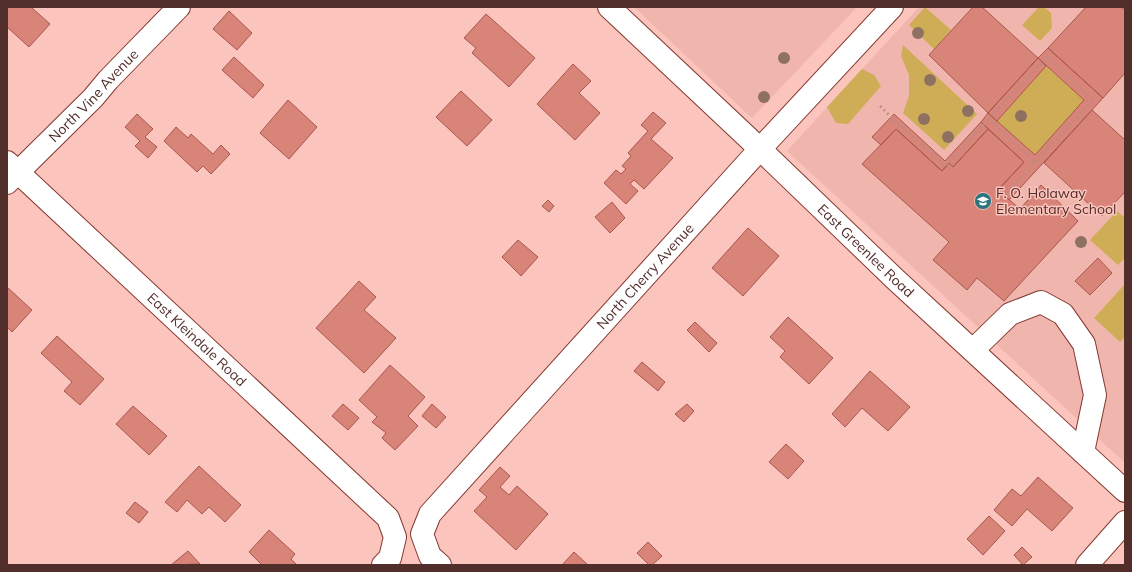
<svg xmlns="http://www.w3.org/2000/svg" width="1132" height="572" font-family="Mulish,sans-serif">
	<rect width="100%" height="100%" fill="#fbc4bc"/>
	<!-- built -->
	<path fill="#f0b5ac" d="M 634,7 L 857,7 L 752,118 Z
		M 919,7 L 1125,7 L 1125,463 L 787,151 Z"/>
	<!-- green -->
	<path fill="#cfad57" d="M 925,7 L 951,30 L 934,49 L 909,25 Z
		M 1039,7 L 1044,7 L 1051,13 L 1052,28 L 1040,41 L 1022,25 Z
		M 903,45 L 977,114 L 944,150 L 903,113 L 909,96 L 909,75 L 901,56 Z
		M 1046,66 L 1084,100 L 1035,155 L 997,121 Z
		M 862,69 L 874,75 L 881,86 L 848,124 L 836,123 L 827,107 Z
		M 1117,211 L 1125,218 L 1125,258 L 1118,265 L 1090,240 Z
		M 1125,284 L 1125,337 L 1120,342 L 1094,318 Z"/>
	<!-- building -->
	<path fill="#d98479" stroke="#a7574d" d="M 7,7 L 31,7 L 50,24 L 29,47 L 7,27 Z
		M 973,7 L 982,7 L 1038,58 L 988,113 L 929,55 Z
		M 1086,7 L 1121,7 L 1125,10 L 1125,73 L 1103,98 L 1048,48 Z
		M 229,11 L 252,33 L 237,50 L 213,29 Z
		M 486,14 L 535,58 L 509,87 L 472,53 L 476,48 L 464,38 Z
		M 1048,48 L 1103,98 L 1009,200 L 998,190 L 1024,162 L 981,122 L 988,113 L 1035,155 L 1084,100 L 1038,58 Z
		M 234,57 L 264,85 L 253,98 L 222,70 Z
		M 1038,58 L 1046,66 L 997,121 L 988,113 Z
		M 573,64 L 591,81 L 579,93 L 600,113 L 575,140 L 537,104 Z
		M 461,91 L 492,120 L 467,146 L 436,117 Z
		M 288,100 L 317,127 L 289,159 L 260,133 Z
		M 1092,110 L 1125,140 L 1125,192 L 1102,216 L 1044,163 Z
		M 653,112 L 666,123 L 651,139 L 673,158 L 644,189 L 634,180 L 630,184 L 638,191 L 626,204 L 604,183 L 616,170 L 621,174 L 626,169 L 622,166 L 631,156 L 628,153 L 648,131 L 641,125 Z
		M 137,114 L 153,129 L 145,137 L 157,147 L 148,158 L 135,146 L 140,141 L 125,127 Z
		M 894,114 L 945,161 L 981,122 L 988,129 L 953,167 L 949,163 L 942,171 L 896,129 L 881,145 L 872,137 Z
		M 176,127 L 188,138 L 191,134 L 213,154 L 221,145 L 230,154 L 211,174 L 203,166 L 197,172 L 164,141 Z
		M 896,129 L 942,171 L 949,163 L 953,167 L 988,129 L 1024,162 L 998,190 L 1020,209 L 1041,185 L 1078,221 L 1004,301 L 977,278 L 967,290 L 933,260 L 949,242 L 862,164 Z
		M 548,200 L 554,206 L 549,212 L 542,206 Z
		M 612,202 L 625,218 L 610,233 L 595,217 Z
		M 748,228 L 779,256 L 743,296 L 712,268 Z
		M 518,240 L 538,257 L 521,276 L 502,257 Z
		M 1098,258 L 1112,273 L 1090,295 L 1075,281 Z
		M 359,281 L 376,297 L 364,310 L 396,338 L 364,373 L 316,328 Z
		M 7,287 L 32,310 L 12,332 L 7,327 Z
		M 788,317 L 833,358 L 809,384 L 780,357 L 785,351 L 770,337 Z
		M 695,322 L 717,343 L 709,352 L 687,330 Z
		M 57,336 L 104,379 L 80,405 L 64,391 L 72,382 L 41,353 Z
		M 642,362 L 665,382 L 658,391 L 634,371 Z
		M 390,365 L 425,397 L 408,416 L 418,426 L 395,450 L 382,438 L 386,433 L 372,422 L 377,417 L 359,400 Z
		M 870,371 L 910,407 L 888,431 L 862,408 L 845,427 L 832,414 Z
		M 343,404 L 359,418 L 348,430 L 332,416 Z
		M 432,404 L 446,417 L 436,428 L 422,416 Z
		M 687,404 L 694,411 L 684,422 L 675,414 Z
		M 133,406 L 167,436 L 149,455 L 116,424 Z
		M 786,444 L 804,461 L 788,479 L 769,462 Z
		M 199,466 L 241,505 L 225,522 L 209,507 L 202,514 L 187,500 L 177,512 L 165,502 Z
		M 500,467 L 510,476 L 500,487 L 509,495 L 517,486 L 548,514 L 516,550 L 474,511 L 487,497 L 479,490 Z
		M 1038,477 L 1073,508 L 1052,531 L 1027,509 L 1012,526 L 994,510 L 1012,489 L 1021,496 Z
		M 135,502 L 148,512 L 139,523 L 126,513 Z
		M 989,516 L 1005,531 L 983,555 L 967,539 Z
		M 269,530 L 295,554 L 291,559 L 297,565 L 262,565 L 249,552 Z
		M 648,542 L 662,556 L 652,565 L 649,565 L 637,553 Z
		M 1022,547 L 1032,557 L 1023,565 L 1014,555 Z
		M 188,551 L 200,564 L 171,565 Z
		M 574,552 L 588,565 L 562,565 Z"/>
	<g fill="none" stroke-linecap="round" stroke-linejoin="round">
		<!-- minor casing -->
		<g stroke="#853931" stroke-width="24">
			<g id="minor">
				<path id="s1" d="M 609,7 L 760,149 L 895,279 L 1125,491"/>
				<path id="s2" d="M 7,162 L 388,518 L 395,537 L 390,558 L 383,565"/>
				<path id="s3" d="M 7,183 L 93,98 L 108,80 L 179,7"/>
				<path d="M 973,350 L 1010,314 L 1041,302 L 1063,314 L 1084,344 L 1095,395 L 1083,452"/>
				<path id="s4" d="M 440,565 L 430,556 L 422,534 L 430,514 L 760,149 L 892,7"/>
				<path d="M 1087,565 L 1125,522"/>
			</g>
		</g>
		<!-- path -->
		<path stroke="#bb8b85" stroke-width="2.5" stroke-dasharray="2 3" stroke-linecap="butt" d="M 1047,57 L 1093,100 L 1035,162 L 989,119 Z
			M 880,106 L 895,121 L 945,166 L 989,119
			M 1007,193 L 1035,162"/>
		<!-- minor -->
		<use href="#minor" stroke="#fff" stroke-width="22"/>
	</g>
	<!-- trees -->
	<g fill="#8f7161">
		<circle cx="918" cy="33" r="6"/>
		<circle cx="784" cy="58" r="6"/>
		<circle cx="930" cy="80" r="6"/>
		<circle cx="764" cy="97" r="6"/>
		<circle cx="968" cy="111" r="6"/>
		<circle cx="1021" cy="116" r="6"/>
		<circle cx="924" cy="119" r="6"/>
		<circle cx="948" cy="137" r="6"/>
		<circle cx="1081" cy="242" r="6"/>
	</g>
	<!-- icons -->
	<defs>
		<g id="school-disc" transform="scale(0.9)"><circle r="9.5" fill="#2b737e" stroke="#fbc4bc"/><path d="M0-5L7-2L0 1L-7-2ZM-4 1L0 2.5L4 1V4Q0 6-4 4Z" fill="#fff"/></g>
	</defs>
	<g fill-rule="evenodd">
		<use href="#school-disc" x="983" y="201"/>
	</g>
	<g text-anchor="middle" dominant-baseline="central" stroke-width="3" stroke-linejoin="round" paint-order="stroke">
		<!-- street labels -->
		<g font-size="14" fill="#522e2a" stroke="#fbc4bc">
			<text stroke="none"><textPath href="#s3" startOffset="123">North Vine Avenue</textPath></text>
			<text stroke="none"><textPath href="#s1" startOffset="354">East Greenlee Road</textPath></text>
			<text stroke="none"><textPath href="#s4" startOffset="379">North Cherry Avenue</textPath></text>
			<text stroke="none"><textPath href="#s2" startOffset="260">East Kleindale Road</textPath></text>
		</g>
		<!-- poi labels -->
		<g font-size="14" fill="#522e2a" stroke="#fbc4bc" text-anchor="start">
			<text x="996" y="193">F. O. Holaway<tspan x="996" dy="16">Elementary School</tspan></text>
		</g>
	</g>
	<!-- border -->
	<rect width="1132" height="572" fill="none" stroke="#522e2a" stroke-width="16"/>
</svg>
